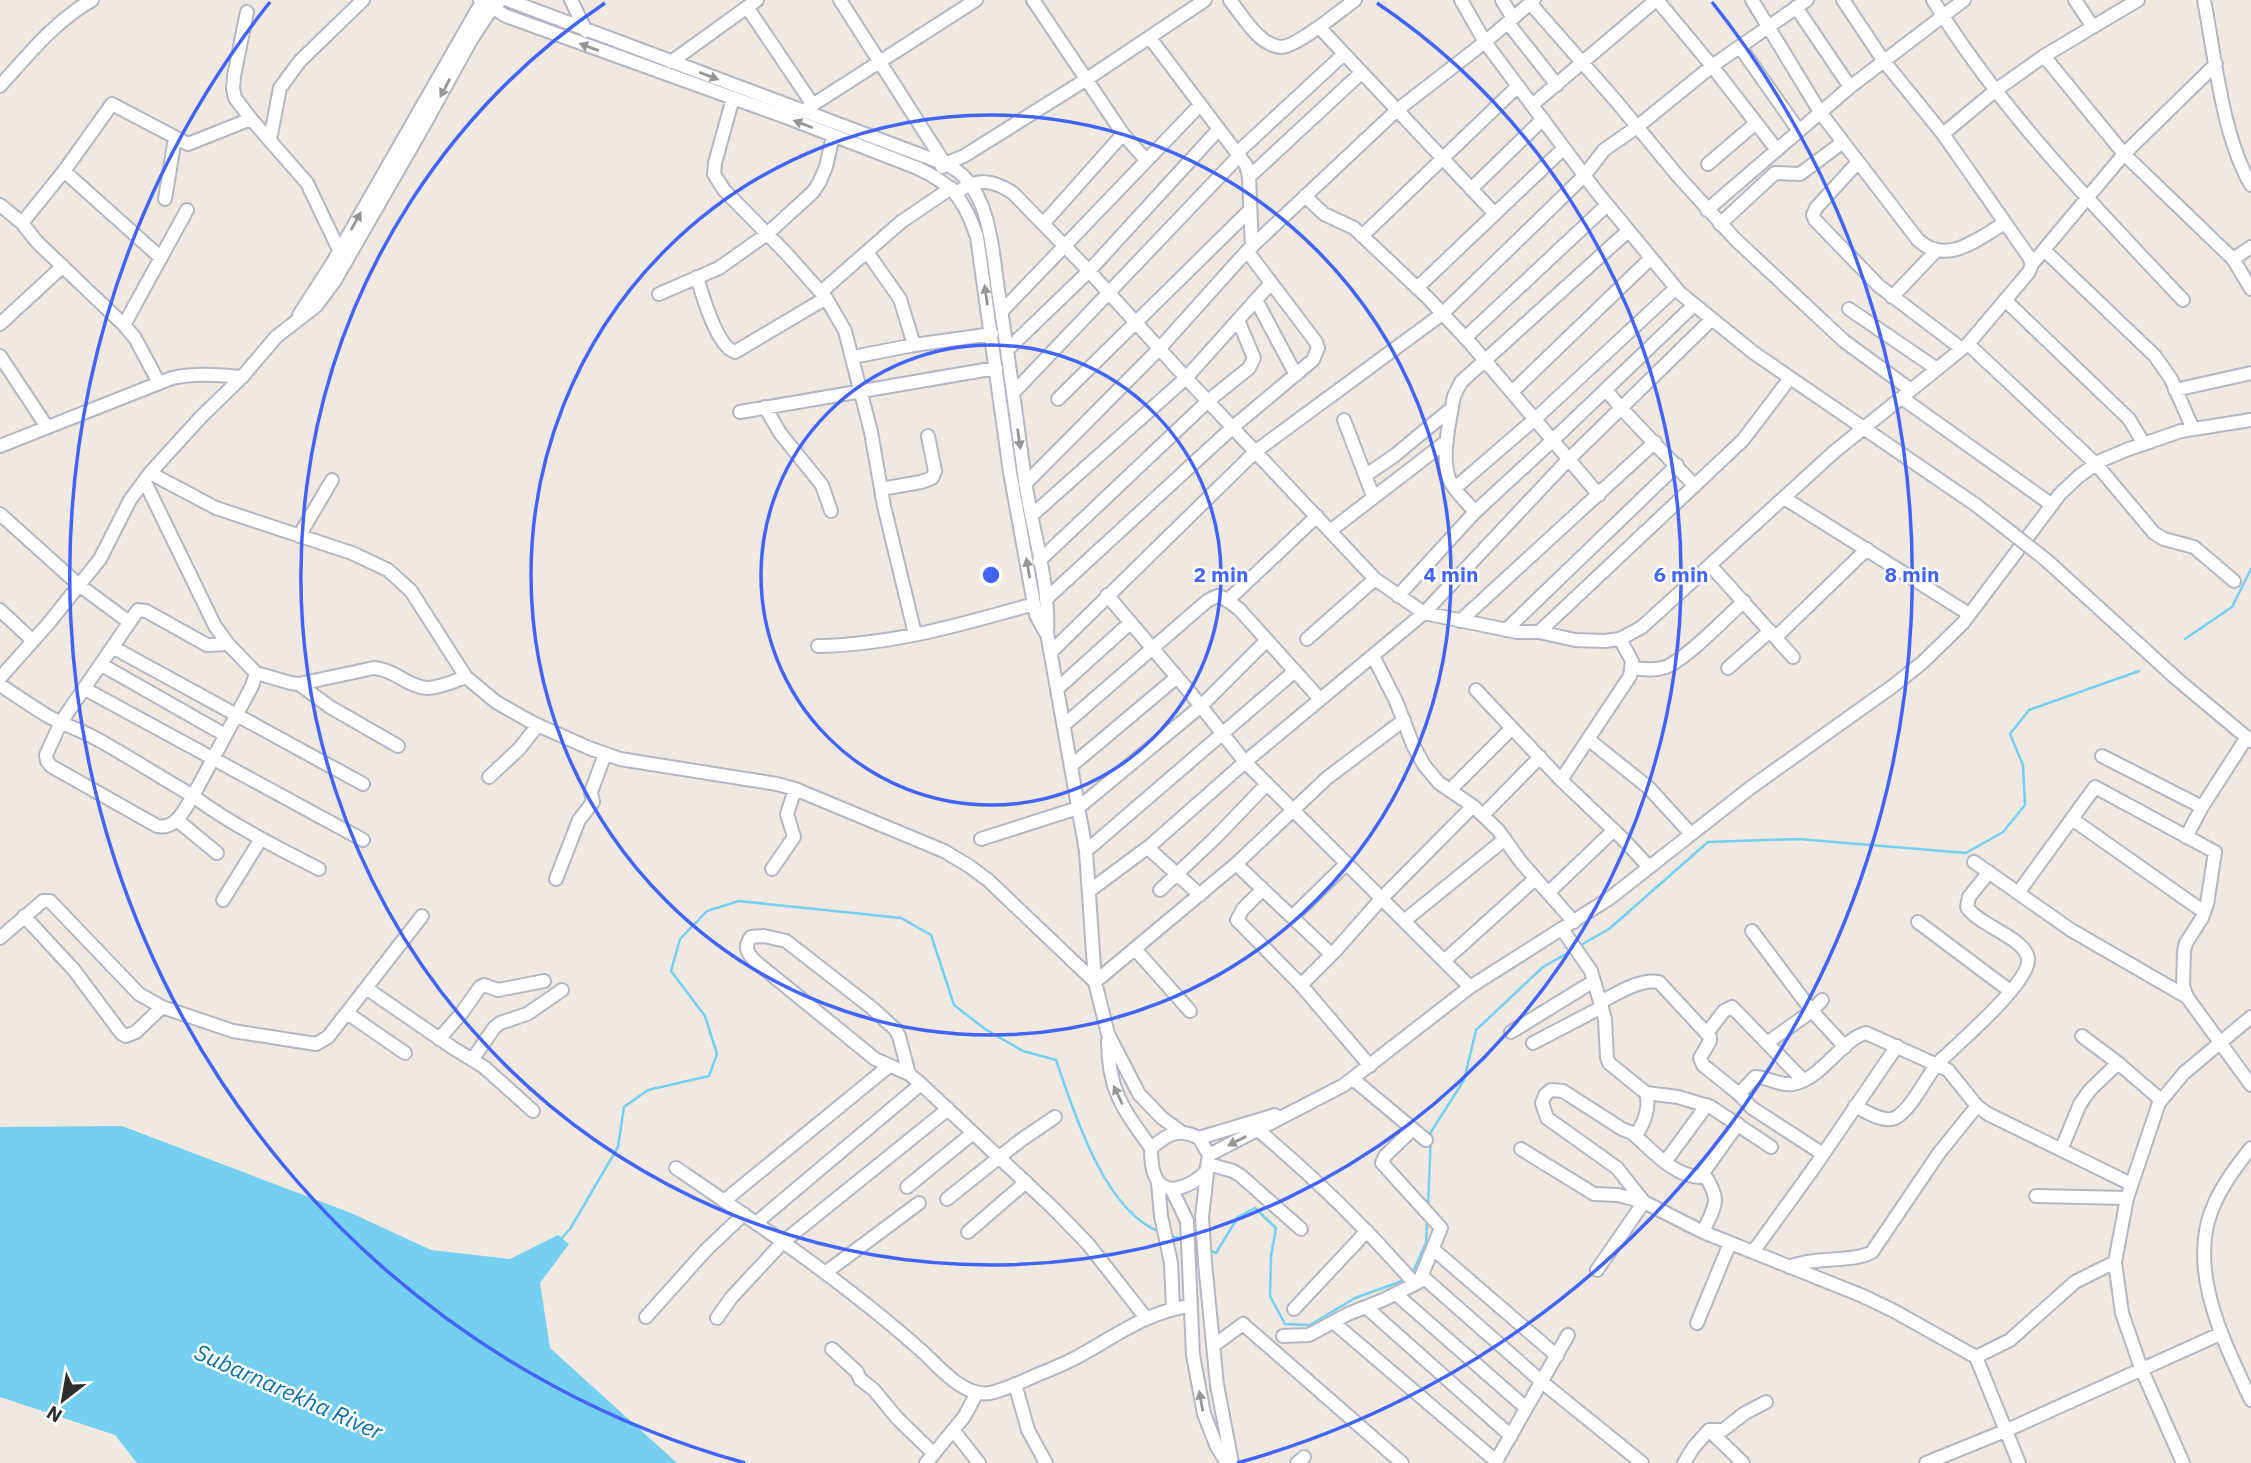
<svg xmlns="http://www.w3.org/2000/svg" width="2251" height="1463" font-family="'IBM Plex Sans',sans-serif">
	<rect width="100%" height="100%" fill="#efe9e1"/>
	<!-- water -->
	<path fill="#75cff0" d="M 122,1126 L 351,1213 L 431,1250 L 510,1259 L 558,1235 L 569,1244 L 540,1283 L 550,1348 L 677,1463 L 137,1463 L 115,1435 L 0,1397 L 0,1127 Z"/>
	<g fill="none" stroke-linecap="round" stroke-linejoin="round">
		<!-- stream -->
		<path stroke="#75cff0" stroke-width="2.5" d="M 2185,639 L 2232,607 L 2251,569
			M 1579,946 L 1609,929 L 1708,842 L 1798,839 L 1966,853 L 2003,832 L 2025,805 L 2023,765 L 2010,734 L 2029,710 L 2139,671
			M 1428,1208 L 1431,1132 L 1464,1080 L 1476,1030 L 1543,967 L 1573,950
			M 1169,1235 L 1183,1240
			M 561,1239 L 570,1229 L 618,1147 L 624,1107 L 648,1090 L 709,1076 L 717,1054 L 705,1016 L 671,971 L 680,939 L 707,911 L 739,901 L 901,918 L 931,935 L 954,1005 L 985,1029 L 1023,1051 L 1056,1060 C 1074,1112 1104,1211 1160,1232
			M 1209,1250 L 1216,1253 L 1238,1217 L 1255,1208 L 1276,1228 L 1271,1256 L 1270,1296 L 1285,1324 L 1310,1325 L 1355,1298 L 1405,1280
			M 1412,1274 L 1426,1243 L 1427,1221"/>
		<!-- minor casing -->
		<g stroke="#b4b7c1" stroke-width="16">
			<path id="minor" d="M 480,0 L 506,16 L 783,116 L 915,167 C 953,184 964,199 977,237 L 1010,472 L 1036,615 L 1046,633
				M 508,0 L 945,164 C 964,172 974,187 982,206 C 992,233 994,262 998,290 C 1008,353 1016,417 1025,480 C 1032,531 1050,582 1047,633 L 1086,851 L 1095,982 L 1108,1034 L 1139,1094 L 1162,1118 L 1180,1131
				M 571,0 L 586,31
				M 840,0 L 945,164
				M 1033,0 L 1123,134 L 1146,160
				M 1230,0 C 1240,13 1249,28 1261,38 C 1266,42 1275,47 1281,47 C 1297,47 1341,10 1355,0
				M 1461,0 L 1485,42 L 1596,191 L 1680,293 L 1754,353 L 1976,505
				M 1502,0 L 1513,18
				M 1657,0 L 1712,66 L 1777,150
				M 1752,0 L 1820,112 L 1918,240 C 1947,266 1977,239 2005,223
				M 1933,0 C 2001,111 2094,206 2183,300
				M 2075,0 L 2093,27
				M 2204,0 C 2215,56 2222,136 2251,185
				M 1530,3 L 1616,101 L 1677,175 L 1735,239 L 1844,341 L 1911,390
				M 747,7 L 813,105
				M 1796,7 L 1850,87
				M 247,12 L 234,76 L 233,88 L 235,98 L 251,119 L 307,183 L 339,250
				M 1508,23 L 1557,85
				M 1319,27 L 1495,214
				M 1150,38 L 1246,165 L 1249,177 L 1252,247
				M 1740,47 L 1799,131
				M 2044,56 L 2124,154 L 2233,259 L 2251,289
				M 671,62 L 757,0
				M 0,86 C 28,55 55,21 92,0
				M 733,98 L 715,163 L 714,174 L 724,190 L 785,252 L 826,298 L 845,331 L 871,432 L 884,506 L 915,634
				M 1532,105 L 1656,0
				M 803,111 L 976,0
				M 1943,134 L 1996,90 L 2044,56 L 2138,0
				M 270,140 L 280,88 L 300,61 L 363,0
				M 1238,152 L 1344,54
				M 1858,162 L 1816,208 L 1813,215 L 1815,220 L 1879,286 L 1962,349
				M 1708,164 L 1756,123
				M 942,167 L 945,164 L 964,156 L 1087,79 L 1205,0
				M 64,171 L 112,104 L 188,144 L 251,119
				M 1249,177 L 1361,73
				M 1471,189 L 1543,119
				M 956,193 C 977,178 992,179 1013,193 L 1089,271 L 1186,378 L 1375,579 L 1424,613 L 1517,632 L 1539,632 L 1575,640 L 1605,641 L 1620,639 L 1642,627 L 1834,452 L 1968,344 L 2029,272 L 2032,264 L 2029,257 L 1943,134 L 1883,60 L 1843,0
				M 1305,196 L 1324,214 L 1354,228 L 1427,297 L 1471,344 L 1599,495
				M 165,199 L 175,138
				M 0,205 L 22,223 L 37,242 L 124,325 L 135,338 L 159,383
				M 1707,210 L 1850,87 L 1964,0
				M 22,223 L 64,171 L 161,258
				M 1043,224 L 1123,134
				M 1720,224 L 1775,173 L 1800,174 L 1843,142
				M 1362,236 L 1518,86
				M 2044,250 L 2155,356 L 2171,379 L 2193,429
				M 867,252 L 900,299 L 914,345
				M 2233,259 L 2251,247
				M 2032,264 L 2124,154 L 2216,64
				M 697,277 C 702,294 717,347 735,352 L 826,298
				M 1417,288 L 1564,148
				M 821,292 L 901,222 L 951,188
				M 659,294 L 719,268 L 767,234 L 813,192 L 819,183 L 826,167 L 833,136
				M 1892,297 L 1936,251
				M 1256,300 L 1296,375
				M 2005,300 L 2129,419 L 2144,444
				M 1849,309 L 1937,369
				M 1002,311 L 1200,105
				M 299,315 L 333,262 L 483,0
				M 0,324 L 63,266
				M 124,325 L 187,210
				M 1465,338 L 1607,205
				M 1968,344 L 2096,464 L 2154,533 L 2164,539 L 2194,547 L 2234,581
				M 1008,349 L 1089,271 L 1219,129
				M 0,356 L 47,427
				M 853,357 L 914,345 L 992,334
				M 1606,390 L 1621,408 L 1695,486
				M 2175,390 L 2251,373
				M 1512,392 L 1651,258
				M 1013,393 L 1240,155
				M 1902,398 L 2052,505
				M 1058,399 L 1250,210
				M 765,407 L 780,433 L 822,485 L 831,511
				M 740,412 L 996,368
				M 1344,420 L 1373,496
				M 0,446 L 172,378 C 196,373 218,375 242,377
				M 150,473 L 216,508 L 352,553 L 388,570 L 411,591 L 466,677 L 496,702 L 533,723 L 589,748 L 620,759 L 777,784 L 795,789 L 944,851 L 969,866 L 988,880 L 1095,982 L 1236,864 L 1327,778 L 1404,720
				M 1366,475 L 1394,456 L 1452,408
				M 145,482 L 215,626 L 228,644 L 256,673 L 252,686 L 193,796 C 232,825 276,847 319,869
				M 1025,484 L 1159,349 L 1247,251 L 1396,111 L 1485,42 L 1534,0
				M 1455,488 L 1535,419 L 1676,288
				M 881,489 L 921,482 L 932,478 L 935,471 L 928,436
				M 1784,498 L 1969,614
				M 1475,512 C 1467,502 1455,492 1450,481 C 1440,458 1450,420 1454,396 L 1461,382 L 1628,231
				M 0,514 L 79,585 L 129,622
				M 1031,516 L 1186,378 L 1271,283
				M 1330,531 L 1447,441
				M 299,536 L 332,480
				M 2045,559 L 2178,680 L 2251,741
				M 1039,561 L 1208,401 L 1249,368 L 1254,358 L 1238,320
				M 1710,565 L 1793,657
				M 1107,595 L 1188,690 L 1245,762 L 1470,987
				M 1398,596 L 1475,512 L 1553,440 L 1694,305
				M 1046,599 L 1233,427 L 1313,360 L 1318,348 L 1316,342 L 1247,251
				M 1227,601 L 1317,516
				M 0,610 L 33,641
				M 1460,621 L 1655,442
				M 1506,630 L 1677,465
				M 1539,632 L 1743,440 L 1790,378
				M 1776,637 L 1867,549
				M 1307,639 L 1375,579
				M 818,646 C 891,645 964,624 1034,604
				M 114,648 L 363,784
				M 1051,652 L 1256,451 L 1442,314 L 1584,176 L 1604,150 L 1637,127 L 1712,66 L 1807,0
				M 1373,656 L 1396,701 L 1413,745 L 1424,765 L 1439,783 L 1473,806 L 1498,830 L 1521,862 L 1574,922
				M 102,665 L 225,735
				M 1632,668 C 1643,669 1655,671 1666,667 C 1686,659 1726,618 1744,601
				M 1728,668 L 1770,631
				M 256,673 L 291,683 L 299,684 L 374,668 C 394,669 408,687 427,688 C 440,688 454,681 466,677
				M 0,678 L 48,624 L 100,559 L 130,500 L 150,473 L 200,418 L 242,377 L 276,337 L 316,306 L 334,282 L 423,127 L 471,40 L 492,8 L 501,0
				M 299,684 L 330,707 L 398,746
				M 0,685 C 15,695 30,705 46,715 C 61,724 79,729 95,738 C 128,756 160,777 193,796 C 184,810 176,830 157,826 L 51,766 L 47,761 L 46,755 L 61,722 L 138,610 L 146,611 L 207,645 L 228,644
				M 85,689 L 363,840
				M 1057,689 L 1130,623
				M 1476,690 L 1561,780 L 1622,838 L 1649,867
				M 1064,725 L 1207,601 L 1217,596 L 1224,598 L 1239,609 L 1320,699
				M 1588,739 L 1649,788 L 1691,834
				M 2102,756 L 2202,807
				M 1071,766 L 1177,677
				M 489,777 L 519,749 L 538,725
				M 1561,780 L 1630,676 L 1632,661 L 1620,639
				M 1450,790 L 1512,728
				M 1483,815 L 1540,757
				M 2072,819 L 2204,912
				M 177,820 L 217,853
				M 2186,837 L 2202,807 L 2247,737
				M 981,839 L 1078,808 L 1201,706 L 1267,640
				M 1148,848 L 1200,895
				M 1086,851 L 1295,671
				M 1974,862 L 2071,930 L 2187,997
				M 1236,864 L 1331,954
				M 772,869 L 794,837 L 787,814 L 795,789
				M 556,879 L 579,820 L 593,802 L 591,792 L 605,754
				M 1160,890 L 1215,838 L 1267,784
				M 1262,890 L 1243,909 L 1237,920 L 1301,985 L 1370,1066
				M 1089,891 L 1151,845 L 1245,762 L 1424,613 L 1566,462 L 1712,319
				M 1548,893 L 1614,830
				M 2018,893 L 2095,787 L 2215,852 L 2207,904 L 2202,918 L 2186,943 L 2184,951 L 2183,986 L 2187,997 L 2251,1085
				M 223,900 L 261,839
				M 24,916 L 74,970 L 121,1033 L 126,1036 L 136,1032 L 162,1007
				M 1292,917 L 1347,863
				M 1404,921 L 1505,839
				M 1918,922 L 2010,991
				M 1562,929 L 1591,971 L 1605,1019 L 1607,1058 L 1609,1063 L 1646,1093 C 1650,1106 1645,1121 1638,1132 L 1632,1133 L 1622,1129 L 1563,1091 L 1551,1090 L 1545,1095 L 1542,1103 L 1547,1118 L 1617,1168 L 1644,1202 L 1597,1270
				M 1752,931 L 1812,1011 L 1845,1047
				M 0,938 L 43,901 L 50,901 L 139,994 L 162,1007 L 233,1031 L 316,1044 L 328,1037 L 422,916
				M 1135,949 L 1190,1011
				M 1444,961 L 1535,879
				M 1301,985 L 1336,950 L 1382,898 L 1473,806
				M 366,988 L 453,1048 L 484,1067 L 533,1111
				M 1600,1002 C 1617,994 1640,978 1659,982 L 1710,1037 L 1710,1041 L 1700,1058 L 1703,1065 L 1739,1094 L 1752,1108 L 1823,1154
				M 347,1013 L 405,1053
				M 1511,1032 L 1594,981
				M 1707,1033 L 1724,1011 L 1732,1007 L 1803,1080
				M 2082,1036 L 2118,1063 L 2161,1100
				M 439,1039 L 461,1014 L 480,987 L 484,985 L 498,990 L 544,981
				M 1108,1041 C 1108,1090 1123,1109 1151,1148
				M 1533,1043 L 1602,1007
				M 1767,1043 L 1812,1011 L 1822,1000
				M 472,1060 L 494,1028 L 500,1023 L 527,1014 L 562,990
				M 909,1074 L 899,1036 L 895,1029 L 872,1008 L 786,941 L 764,936 L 751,937 C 743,948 748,954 756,962 L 875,1059 L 909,1074 L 921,1084 L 1054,1209 L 1088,1244 L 1146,1318
				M 1353,1079 L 1426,1140
				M 1646,1093 L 1678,1097 L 1711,1107 L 1771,1147
				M 1739,1094 L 1755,1077 C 1768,1077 1779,1086 1793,1084 C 1823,1078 1842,1039 1866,1033 L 1948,1070 L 1977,1106 L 1988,1114 L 2131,1184
				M 1855,1106 C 1865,1111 1883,1123 1895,1118 C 1912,1109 1926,1077 1938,1063 C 1943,1058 1949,1053 1954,1048 C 1969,1034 2032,978 2028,958 C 2024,937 1979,926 1967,907 L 1969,897 L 1989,872
				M 1258,1130 C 1314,1177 1367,1229 1415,1284
				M 1632,1133 C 1652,1150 1673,1176 1700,1177 L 1738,1124
				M 1199,1138 L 1209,1155 L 1206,1172 C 1192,1185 1165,1200 1155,1176 C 1151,1167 1151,1157 1151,1148 C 1168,1134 1178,1127 1199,1138 L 1275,1115
				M 2251,1148 C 2234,1169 2217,1192 2209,1218 C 2191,1279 2226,1346 2251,1400
				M 1521,1149 L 1594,1194 L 1618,1195 L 1644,1202 L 1703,1232 L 1863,1296 L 1894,1311 L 1976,1357 L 2019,1463
				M 2061,1150 L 2080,1104 L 2090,1090 L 2118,1063
				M 1209,1155 L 1344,1085 L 1470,987 L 1610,898 L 1750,788 L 1893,686 L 1923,662 L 1963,623 L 2060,494 L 2079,476 L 2100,461 L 2126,450 L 2181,431 L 2251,420
				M 1665,1162 L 1707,1105
				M 676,1168 C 761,1226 847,1284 924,1353 C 941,1369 964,1397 990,1393 C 1004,1390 1017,1384 1030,1378 C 1046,1371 1063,1365 1079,1356 C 1114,1337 1148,1311 1190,1306
				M 1158,1182 L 1161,1216 L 1171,1263 L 1173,1308
				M 907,1187 L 973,1133
				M 1172,1190 L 1187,1221 L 1193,1355 L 1204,1414 L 1217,1447 L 1227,1463
				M 2036,1196 L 2127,1198
				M 947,1199 L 1021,1140 L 1055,1117
				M 724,1201 L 889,1066
				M 756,1223 L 921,1084
				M 968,1232 L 1026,1182
				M 1703,1232 C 1715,1205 1722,1201 1704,1174
				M 1433,1249 L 1557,1356
				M 1753,1252 L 1813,1169 L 1897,1046
				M 1789,1267 C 1815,1256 1852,1263 1872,1252 L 1939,1153 L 1977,1106
				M 825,1273 L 919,1203
				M 1422,1276 L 1542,1382 L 1642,1463
				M 1396,1294 L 1526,1408
				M 1366,1307 L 1511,1436
				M 1294,1309 L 1367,1231
				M 646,1317 L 706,1250 L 744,1214
				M 717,1318 L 731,1298 L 783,1242 L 948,1109
				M 1333,1322 L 1496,1461
				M 1697,1323 L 1730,1243
				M 1283,1336 L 1309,1335 L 1348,1314 L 1383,1300 L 1419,1282 L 1441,1228 L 1382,1163 L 1385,1156 L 1413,1129
				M 1213,1346 L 1243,1324 L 1402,1463
				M 832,1349 L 857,1372 L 860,1379 L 874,1390 L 897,1418 L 934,1454
				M 1976,1357 L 2010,1340 L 2075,1282 L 2115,1262
				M 1015,1384 L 1028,1430 L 1046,1463
				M 953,1430 L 979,1463
				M 1709,1430 L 1743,1463
				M 926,1463 L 964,1417 L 977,1393
				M 1232,1463 L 1217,1385 L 1205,1263 L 1202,1217 L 1208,1164 L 1233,1171 L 1241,1176 L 1301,1229
				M 1297,1463 L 1304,1457
				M 1495,1463 L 1568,1335
				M 1684,1463 L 1693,1448 L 1709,1430 L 1723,1430 L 1745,1413 L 1766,1402
				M 1926,1463 L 2005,1431 L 2220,1334
				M 2183,1463 L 2141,1368 L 2122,1313 L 2115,1262 L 2127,1198 L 2159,1103 L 2184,1073 L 2251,1017"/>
		</g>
		<!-- minor -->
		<use href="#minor" stroke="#fff" stroke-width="12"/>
		<!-- minor-bridge casing -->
		<g stroke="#b4b7c1" stroke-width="16" stroke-linecap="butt">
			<path id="minor-bridge" d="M 1976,505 L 2045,559"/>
		</g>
		<!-- minor-bridge -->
		<use href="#minor-bridge" stroke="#fff" stroke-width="12"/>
	</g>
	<!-- one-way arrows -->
	<defs><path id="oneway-solid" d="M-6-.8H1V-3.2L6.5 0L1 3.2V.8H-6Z" transform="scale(1.75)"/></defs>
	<g fill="#969696">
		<use href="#oneway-solid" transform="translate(589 47) rotate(-160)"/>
		<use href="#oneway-solid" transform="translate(709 76) rotate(21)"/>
		<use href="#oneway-solid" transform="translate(445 88) rotate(118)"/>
		<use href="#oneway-solid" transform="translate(803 124) rotate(-159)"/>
		<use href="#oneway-solid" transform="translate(356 221) rotate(-61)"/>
		<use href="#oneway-solid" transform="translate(986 295) rotate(-98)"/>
		<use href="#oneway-solid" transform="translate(1019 439) rotate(82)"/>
		<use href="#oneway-solid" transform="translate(1028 568) rotate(-100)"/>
		<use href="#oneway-solid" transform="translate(1118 1095) rotate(-115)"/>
		<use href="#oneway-solid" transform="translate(1237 1141) rotate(153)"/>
		<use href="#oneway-solid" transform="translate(1201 1401) rotate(-100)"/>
	</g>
	<!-- distance rings -->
	<g fill="none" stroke="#4264fb" stroke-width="3.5">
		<circle cx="991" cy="575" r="230"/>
		<circle cx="991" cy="575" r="460"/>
		<path d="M1377 3A690 690 0 1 1 605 3"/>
		<path d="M745 1463A921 921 0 0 1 270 2M1712 2A921 921 0 0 1 1237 1463"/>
	</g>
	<g text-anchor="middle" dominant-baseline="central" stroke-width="5" stroke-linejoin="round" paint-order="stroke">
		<!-- water labels -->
		<g font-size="23" font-style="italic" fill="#0d6fa3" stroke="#fff">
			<text transform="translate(289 1391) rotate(24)">Subarnarekha River</text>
		</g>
	</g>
	<circle cx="991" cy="575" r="10" fill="#4264fb" stroke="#fff" stroke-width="3.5"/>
	<g font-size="21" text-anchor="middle" font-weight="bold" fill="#4264fb" stroke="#fff" stroke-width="5" stroke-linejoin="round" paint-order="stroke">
		<text x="1221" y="582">2 min</text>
		<text x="1451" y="582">4 min</text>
		<text x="1681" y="582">6 min</text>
		<text x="1912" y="582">8 min</text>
	</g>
	<!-- north arrow -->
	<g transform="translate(63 1400) rotate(211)" stroke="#ffffff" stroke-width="5" paint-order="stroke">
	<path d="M0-5L12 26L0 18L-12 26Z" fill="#2e2e2e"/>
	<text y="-10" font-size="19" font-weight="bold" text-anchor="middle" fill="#2e2e2e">N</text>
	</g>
</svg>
